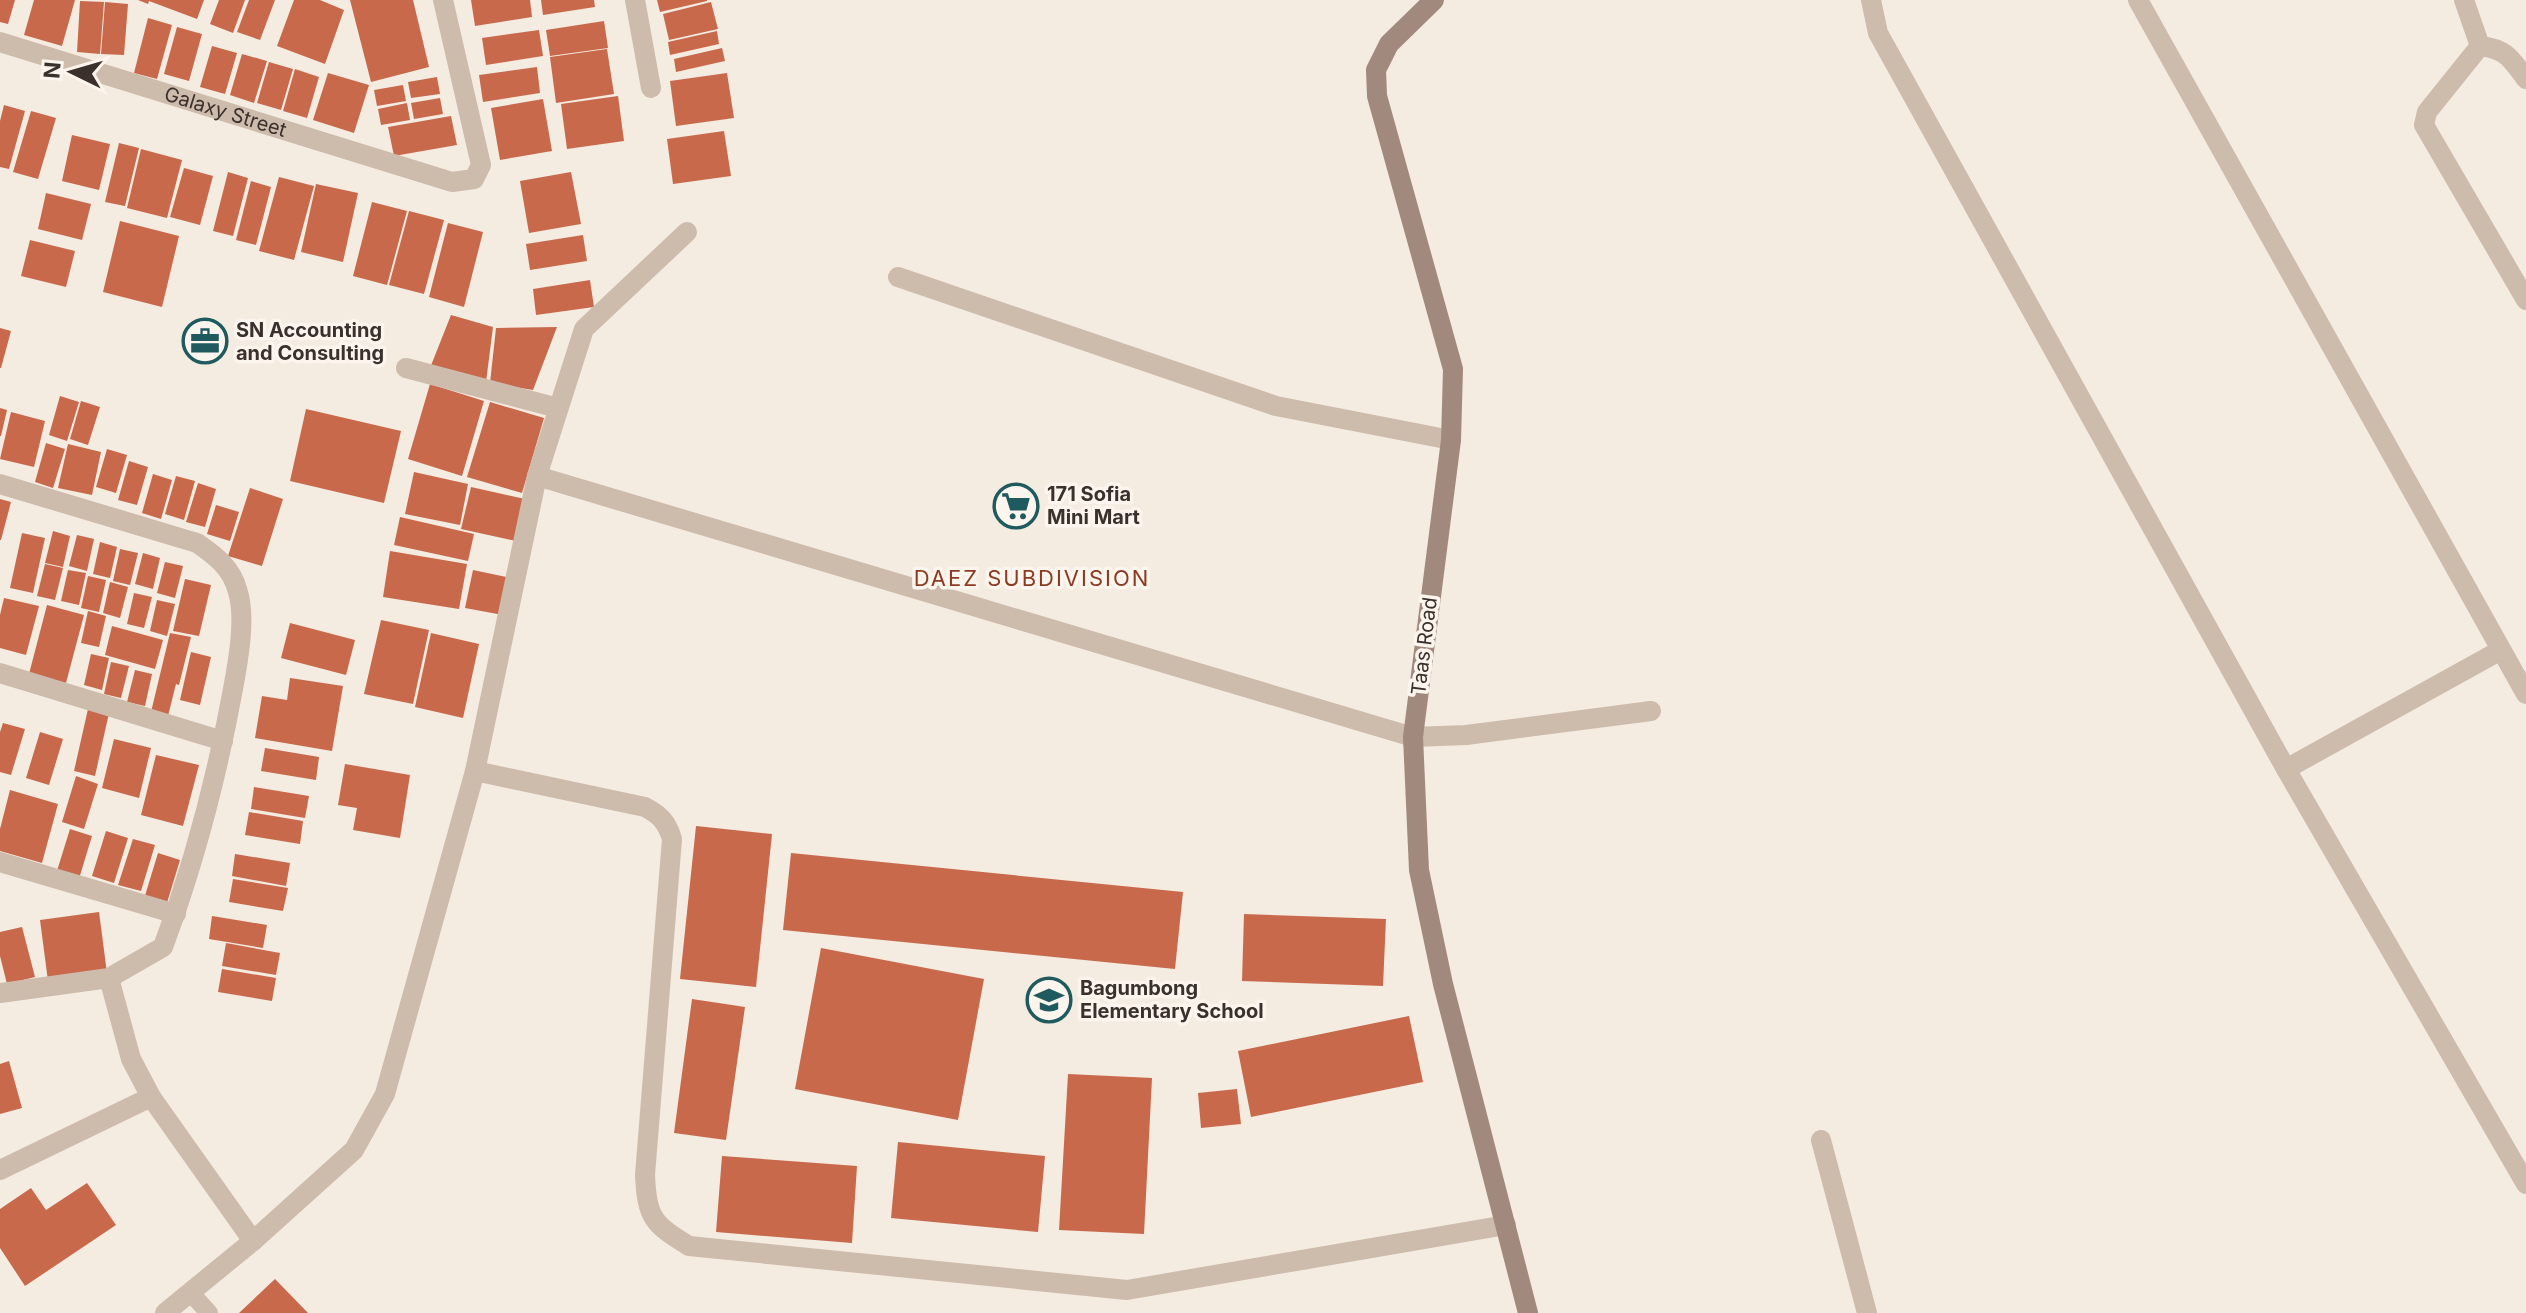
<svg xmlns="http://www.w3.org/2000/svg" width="2526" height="1313" font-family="Inter,sans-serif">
	<rect width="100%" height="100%" fill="#f4ebe1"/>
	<!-- building -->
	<path fill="#c8694b" d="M 0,0 L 15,0 L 8,24 L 0,22 Z
		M 34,0 L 75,0 L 62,46 L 24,35 Z
		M 138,0 L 204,0 L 197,19 L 149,1 L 148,4 Z
		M 219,0 L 245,0 L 233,33 L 210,24 Z
		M 249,0 L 275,0 L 260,40 L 237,32 Z
		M 294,0 L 320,0 L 344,10 L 325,64 L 277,46 Z
		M 350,0 L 413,0 L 429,67 L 371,82 Z
		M 471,0 L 530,0 L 532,17 L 475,26 Z
		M 541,0 L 594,0 L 595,7 L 543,15 Z
		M 657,0 L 707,0 L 707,1 L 660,12 Z
		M 80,1 L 104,2 L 100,54 L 77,52 Z
		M 105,2 L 128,4 L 124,55 L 101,54 Z
		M 711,2 L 718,29 L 669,40 L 663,14 Z
		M 148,18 L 172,25 L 157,79 L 134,73 Z
		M 604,21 L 608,48 L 550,56 L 546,30 Z
		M 177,27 L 202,34 L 189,81 L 164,74 Z
		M 539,30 L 543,56 L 486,65 L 482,38 Z
		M 717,31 L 719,44 L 670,55 L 668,42 Z
		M 212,46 L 237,53 L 225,94 L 200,87 Z
		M 722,48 L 725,61 L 676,72 L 674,59 Z
		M 607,49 L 614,94 L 556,103 L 550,57 Z
		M 242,54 L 267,61 L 254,103 L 230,95 Z
		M 269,62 L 293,69 L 281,110 L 257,103 Z
		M 537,67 L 540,93 L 483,102 L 479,75 Z
		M 295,69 L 319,77 L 307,118 L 283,111 Z
		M 328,73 L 369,85 L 354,133 L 313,120 Z
		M 727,73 L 734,118 L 676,126 L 670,81 Z
		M 437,77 L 440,94 L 411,98 L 408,82 Z
		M 403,85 L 406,101 L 377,106 L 374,90 Z
		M 618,96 L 624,141 L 567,149 L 561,104 Z
		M 440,98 L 443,114 L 414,119 L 411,103 Z
		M 543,99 L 552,151 L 500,160 L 491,108 Z
		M 407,103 L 410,120 L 381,125 L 378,109 Z
		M 4,105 L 25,111 L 9,169 L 0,167 L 0,121 Z
		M 31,111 L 56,118 L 38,179 L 13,172 Z
		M 451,116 L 457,145 L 394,156 L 388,127 Z
		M 724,131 L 731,176 L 673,184 L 667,139 Z
		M 72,135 L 110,144 L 99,190 L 62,181 Z
		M 119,143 L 139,148 L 125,206 L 105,202 Z
		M 141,149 L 182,160 L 167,218 L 127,208 Z
		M 184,168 L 213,176 L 200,225 L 170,217 Z
		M 228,172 L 248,178 L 233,236 L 213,231 Z
		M 571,172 L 581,224 L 529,233 L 520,181 Z
		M 279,177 L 314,186 L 294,260 L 259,251 Z
		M 251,181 L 271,187 L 256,245 L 236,240 Z
		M 316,184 L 358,193 L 343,262 L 301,252 Z
		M 46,193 L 91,204 L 82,240 L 38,229 Z
		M 372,202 L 407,211 L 387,285 L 353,276 Z
		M 409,211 L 444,220 L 424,294 L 389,285 Z
		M 120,221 L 179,236 L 162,307 L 103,292 Z
		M 448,223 L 483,232 L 464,307 L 429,297 Z
		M 583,235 L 587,261 L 530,270 L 526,244 Z
		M 30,240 L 75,251 L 66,287 L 21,276 Z
		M 590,280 L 594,307 L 536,315 L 533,289 Z
		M 451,315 L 493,327 L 486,382 L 430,368 Z
		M 557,327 L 533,390 L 490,383 L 496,328 Z
		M 0,328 L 11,331 L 1,368 L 0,368 Z
		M 430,384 L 484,401 L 462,476 L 408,459 Z
		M 60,396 L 79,402 L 67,441 L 49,435 Z
		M 81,401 L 100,407 L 88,445 L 70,439 Z
		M 490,402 L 544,418 L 522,493 L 467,477 Z
		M 0,408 L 7,410 L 1,436 L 0,436 Z
		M 306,409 L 401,431 L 384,503 L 290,481 Z
		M 11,412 L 45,421 L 34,467 L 0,459 Z
		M 46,443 L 65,449 L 53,488 L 35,482 Z
		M 68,444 L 101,452 L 92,495 L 58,488 Z
		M 107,449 L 127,455 L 116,493 L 96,487 Z
		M 129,461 L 148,467 L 137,505 L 118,500 Z
		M 414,472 L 468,484 L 460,525 L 405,514 Z
		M 153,474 L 172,480 L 161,519 L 142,513 Z
		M 176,476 L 195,481 L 184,520 L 165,514 Z
		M 198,483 L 216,489 L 205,527 L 186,522 Z
		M 471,487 L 525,499 L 516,541 L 461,529 Z
		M 250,488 L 283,499 L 262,566 L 228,556 Z
		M 0,499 L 11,502 L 1,540 L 0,540 Z
		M 216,505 L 239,512 L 230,541 L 207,534 Z
		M 400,517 L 474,534 L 468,561 L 394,545 Z
		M 53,531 L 70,536 L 63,567 L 45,563 Z
		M 22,533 L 45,538 L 33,593 L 10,588 Z
		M 77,535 L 94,539 L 87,571 L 69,566 Z
		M 100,542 L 117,547 L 110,578 L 93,574 Z
		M 120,549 L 138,553 L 130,585 L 113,581 Z
		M 390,551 L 467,564 L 459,609 L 383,597 Z
		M 143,553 L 160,558 L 153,589 L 135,584 Z
		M 165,562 L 183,566 L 175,598 L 157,593 Z
		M 45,564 L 63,568 L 55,600 L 37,596 Z
		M 68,570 L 86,573 L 79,605 L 61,601 Z
		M 473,570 L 511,578 L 503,615 L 465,608 Z
		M 88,576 L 106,580 L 99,612 L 81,608 Z
		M 185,579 L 211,585 L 199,636 L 173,631 Z
		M 110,582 L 128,587 L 120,618 L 103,613 Z
		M 134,593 L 152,597 L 144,628 L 127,624 Z
		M 4,598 L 39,606 L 26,655 L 0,648 L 0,615 Z
		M 157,600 L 175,604 L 167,636 L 150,631 Z
		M 47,605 L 84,615 L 66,683 L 29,674 Z
		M 88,611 L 106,616 L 99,647 L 81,643 Z
		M 381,620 L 429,630 L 413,704 L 364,694 Z
		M 290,623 L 355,640 L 346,675 L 281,658 Z
		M 112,626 L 163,640 L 155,669 L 105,655 Z
		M 170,633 L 191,637 L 179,685 L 176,684 L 168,716 L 151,712 Z
		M 431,633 L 479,644 L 463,718 L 415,707 Z
		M 191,652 L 211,657 L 200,705 L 180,700 Z
		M 91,654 L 109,658 L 102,690 L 84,685 Z
		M 111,662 L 129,666 L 121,698 L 104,694 Z
		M 135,670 L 152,674 L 145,706 L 127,702 Z
		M 290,678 L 343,686 L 332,751 L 255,738 L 262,696 L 287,700 Z
		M 88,709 L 109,713 L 95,776 L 74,771 Z
		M 3,723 L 25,729 L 11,775 L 0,772 L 0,732 Z
		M 40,732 L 63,739 L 49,785 L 26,778 Z
		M 114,739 L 151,748 L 139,798 L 102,788 Z
		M 265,748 L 319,757 L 316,780 L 261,771 Z
		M 156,755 L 199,765 L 183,826 L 141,815 Z
		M 345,764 L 410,775 L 400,838 L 353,830 L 357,808 L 338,805 Z
		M 76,776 L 98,784 L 84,829 L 62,822 Z
		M 254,787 L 309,796 L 305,818 L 251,809 Z
		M 10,790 L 58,804 L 42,863 L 0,851 L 0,829 Z
		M 249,812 L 303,821 L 300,844 L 245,835 Z
		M 696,826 L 772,834 L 756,987 L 680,979 Z
		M 70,829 L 92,836 L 78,882 L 56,874 Z
		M 106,831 L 128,838 L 114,883 L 92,876 Z
		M 133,839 L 155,845 L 141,891 L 118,885 Z
		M 158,853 L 180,860 L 166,906 L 144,899 Z
		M 791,853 L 1183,892 L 1175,969 L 783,930 Z
		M 235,854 L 290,863 L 286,886 L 232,876 Z
		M 233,879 L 288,888 L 283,911 L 229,902 Z
		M 99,912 L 107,973 L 48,981 L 40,920 Z
		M 1244,914 L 1386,919 L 1383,986 L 1242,981 Z
		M 212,916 L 267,925 L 263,948 L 209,939 Z
		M 22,927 L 35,977 L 7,984 L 0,956 L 0,932 Z
		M 226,943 L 280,953 L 276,975 L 222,966 Z
		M 821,948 L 984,979 L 958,1120 L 795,1089 Z
		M 222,969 L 276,978 L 272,1001 L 218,992 Z
		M 692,999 L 745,1007 L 726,1140 L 674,1133 Z
		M 1409,1016 L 1423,1082 L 1251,1117 L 1238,1051 Z
		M 9,1061 L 22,1108 L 0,1114 L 0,1064 Z
		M 1068,1074 L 1152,1078 L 1144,1234 L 1059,1230 Z
		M 1237,1089 L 1241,1124 L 1201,1128 L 1198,1093 Z
		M 898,1142 L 1045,1156 L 1038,1232 L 891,1218 Z
		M 722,1156 L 857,1166 L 852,1243 L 716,1232 Z
		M 87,1183 L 116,1225 L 25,1286 L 0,1248 L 0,1209 L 31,1188 L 46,1210 Z
		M 275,1279 L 308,1313 L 239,1313 Z"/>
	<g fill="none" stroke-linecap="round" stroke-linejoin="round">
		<!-- lane -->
		<path stroke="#cdbbac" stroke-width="18" d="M 190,1292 L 209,1313"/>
		<!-- street -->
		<g stroke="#cdbbac" stroke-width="20">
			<path d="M 635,0 L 651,88"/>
			<path d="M 1871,0 L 1878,33 L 2286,769 L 2526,1184"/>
			<path d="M 2138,0 L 2526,694"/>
			<path d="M 2464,0 L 2480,46 L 2427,112 L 2424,125 L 2526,300"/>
			<path id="s1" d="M 0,42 L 452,182 L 474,179 L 481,165 L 443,0"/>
			<path d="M 2480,46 C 2507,49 2511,59 2526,79"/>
			<path d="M 898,277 L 1276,406 L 1451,440"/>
			<path d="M 406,368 L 558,408"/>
			<path d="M 537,476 L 1413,737 L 1466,735 L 1651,711"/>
			<path d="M 0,484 L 197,543 C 216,556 232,568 238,592 C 246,619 238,662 233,689 C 217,776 194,864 163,947 L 109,978 L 0,993"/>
			<path d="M 0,673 L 223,741"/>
			<path d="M 2286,769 L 2501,650"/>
			<path d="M 475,771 L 645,807 C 660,815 667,822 672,839 L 645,1175 C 647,1218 653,1224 689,1246 L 1127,1290 L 1506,1225"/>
			<path d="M 0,862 L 176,914"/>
			<path d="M 109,978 L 131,1059 L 151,1097 L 253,1241 L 165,1313"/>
			<path d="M 1821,1140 L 1867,1313"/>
			<path d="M 0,1170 L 151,1097"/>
			<path d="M 253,1241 L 354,1150 L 385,1094 L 475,771 L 537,476 L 584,329 L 687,232"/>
		</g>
		<!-- secondary -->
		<path stroke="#a18a7d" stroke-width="20" d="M 1434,0 L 1389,44 L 1376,70 L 1377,96 L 1453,369 L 1451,440 L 1413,737 L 1419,870 L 1443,984 L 1528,1313"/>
	</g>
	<!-- icons -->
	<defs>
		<g id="office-ring" transform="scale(2.3)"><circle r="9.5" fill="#fbf5ee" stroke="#1f5a5e" stroke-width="1.5"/><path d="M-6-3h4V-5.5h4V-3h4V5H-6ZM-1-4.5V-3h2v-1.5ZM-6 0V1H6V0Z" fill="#1f5a5e"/></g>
		<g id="supermarket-ring" transform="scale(2.3)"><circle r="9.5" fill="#fbf5ee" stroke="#1f5a5e" stroke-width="1.5"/><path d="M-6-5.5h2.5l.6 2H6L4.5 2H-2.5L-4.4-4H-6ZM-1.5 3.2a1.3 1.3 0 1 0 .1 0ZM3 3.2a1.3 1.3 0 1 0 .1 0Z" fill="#1f5a5e"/></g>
		<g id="school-ring" transform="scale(2.3)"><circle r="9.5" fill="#fbf5ee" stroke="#1f5a5e" stroke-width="1.5"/><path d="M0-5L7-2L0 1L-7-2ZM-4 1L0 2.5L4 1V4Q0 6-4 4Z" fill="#1f5a5e"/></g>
	</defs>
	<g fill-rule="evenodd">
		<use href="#office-ring" x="205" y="341"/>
		<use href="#supermarket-ring" x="1016" y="506"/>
		<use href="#school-ring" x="1049" y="1000"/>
	</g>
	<g text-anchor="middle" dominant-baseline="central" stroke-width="7" stroke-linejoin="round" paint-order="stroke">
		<!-- street labels -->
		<g font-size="20" fill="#3b302b" stroke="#fbf5ee">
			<text stroke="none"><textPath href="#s1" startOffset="236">Galaxy Street</textPath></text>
			<text transform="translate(1424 646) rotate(-83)">Taas Road</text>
		</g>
		<!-- poi labels -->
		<g font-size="20" font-weight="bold" fill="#3b302b" stroke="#fbf5ee" text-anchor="start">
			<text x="236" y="330">SN Accounting<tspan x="236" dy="23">and Consulting</tspan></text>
			<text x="1047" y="494">171 Sofia<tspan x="1047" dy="23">Mini Mart</tspan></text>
			<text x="1080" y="988">Bagumbong<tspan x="1080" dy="23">Elementary School</tspan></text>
		</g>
		<!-- neighbourhood labels -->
		<g font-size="22" letter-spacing="2" fill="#8c3b22" stroke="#fbf5ee">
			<text x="1032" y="578">DAEZ SUBDIVISION</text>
		</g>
	</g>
	<!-- north arrow -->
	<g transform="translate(72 72) rotate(275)" stroke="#fbf5ee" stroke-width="6" paint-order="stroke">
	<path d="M0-6L14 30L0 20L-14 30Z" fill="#3b302b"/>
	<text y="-12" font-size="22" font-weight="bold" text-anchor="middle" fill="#3b302b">N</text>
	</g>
</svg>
